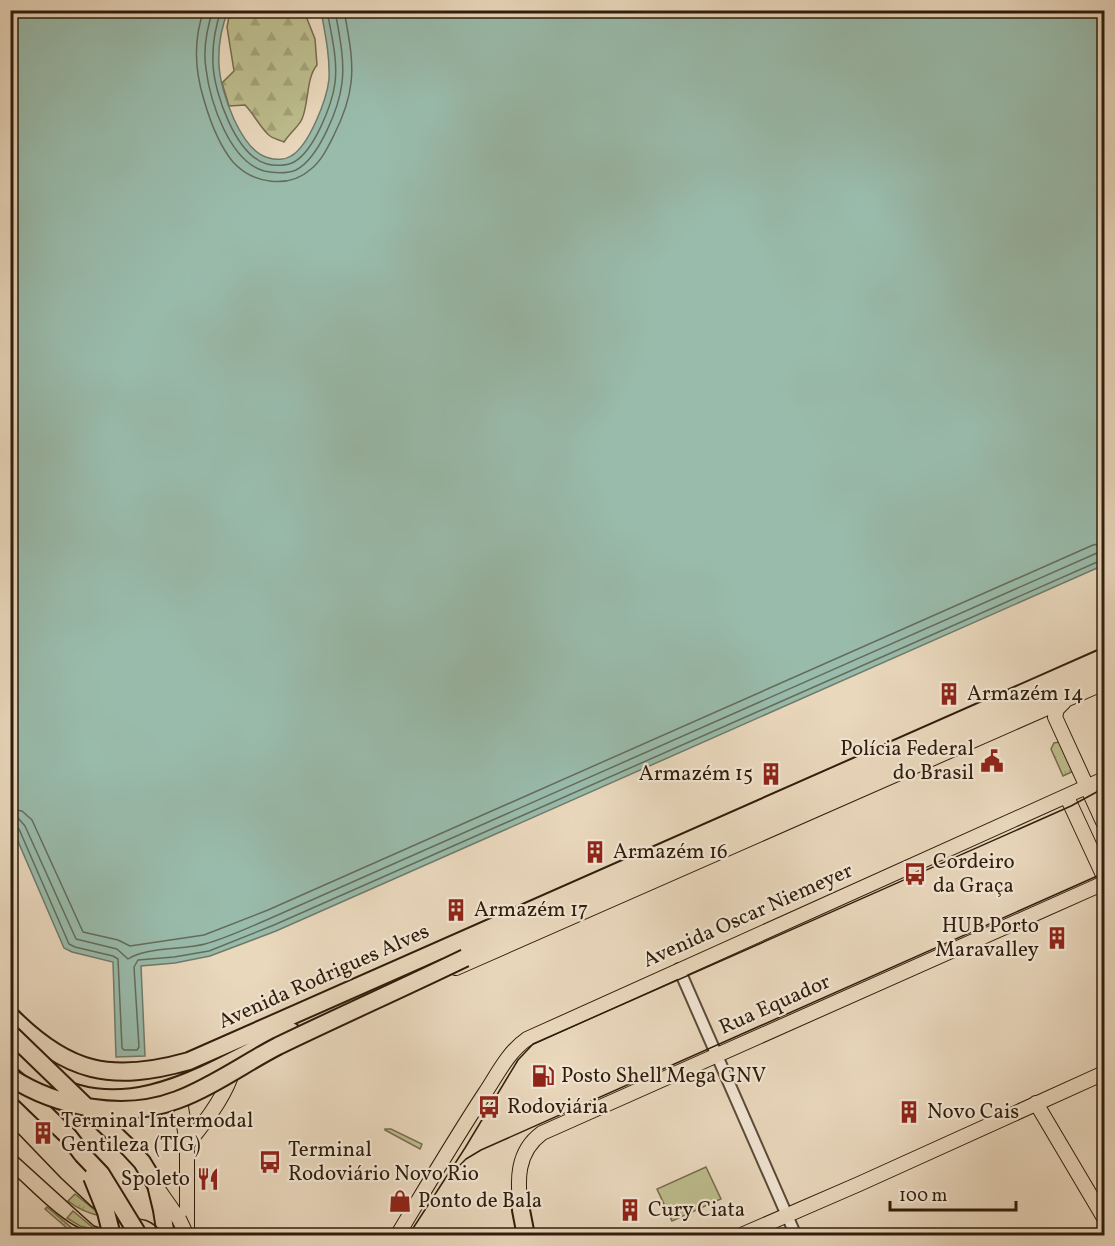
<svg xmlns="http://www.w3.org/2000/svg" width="1115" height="1246" font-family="Vollkorn,serif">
	<defs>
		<pattern id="grass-tufts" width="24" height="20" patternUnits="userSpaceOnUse" patternTransform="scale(1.5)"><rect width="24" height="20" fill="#bdbd8d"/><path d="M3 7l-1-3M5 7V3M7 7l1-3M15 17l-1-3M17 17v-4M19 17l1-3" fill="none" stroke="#a3a278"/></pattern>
		<pattern id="forest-firs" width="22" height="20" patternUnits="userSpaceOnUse" patternTransform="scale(1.5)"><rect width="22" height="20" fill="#bdbd8d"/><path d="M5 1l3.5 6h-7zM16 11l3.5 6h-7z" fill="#a3a278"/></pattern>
	</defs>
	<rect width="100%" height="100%" fill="#ead8bd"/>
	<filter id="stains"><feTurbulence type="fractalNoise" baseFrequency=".00333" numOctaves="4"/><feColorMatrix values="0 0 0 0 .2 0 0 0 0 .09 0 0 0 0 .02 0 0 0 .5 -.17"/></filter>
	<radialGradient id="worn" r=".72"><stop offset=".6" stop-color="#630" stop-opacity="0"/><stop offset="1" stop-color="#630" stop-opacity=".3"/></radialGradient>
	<!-- grass -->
	<path fill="url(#grass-tufts)" stroke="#766c4c" stroke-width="1.5" d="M 1059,742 L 1074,771 L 1063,776 L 1051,749 L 1054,743 Z
		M 385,1129 L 391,1129 L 422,1144 L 420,1149 L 385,1130 Z
		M 75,1194 L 102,1216 C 89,1214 78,1209 68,1201 Z
		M 47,1207 L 72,1228 L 81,1232 L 125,1235 L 75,1235 L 45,1209 Z
		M 73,1211 L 96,1230 L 80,1226 L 67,1218 Z"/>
	<!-- forest -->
	<path fill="url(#forest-firs)" stroke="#766c4c" stroke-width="1.5" d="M 230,11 L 304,11 L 315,39 L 317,65 C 306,78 309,103 302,119 C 299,126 289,134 284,142 C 280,140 274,139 270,136 C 261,129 254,114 245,105 L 229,106 L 222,83 L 234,71 L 227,27 Z"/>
	<!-- park -->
	<path fill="#bdbd8d" stroke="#766c4c" stroke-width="1.5" d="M 706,1167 L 721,1199 L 672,1221 L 657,1189 Z"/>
	<!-- water -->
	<path fill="#99bbab" stroke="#6f7b6b" stroke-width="1.5" d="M 10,11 L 228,11 C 221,28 218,46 219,65 C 220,91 241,152 269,158 C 275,160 285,160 291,156 C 309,146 327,99 329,79 C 330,56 325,33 321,11 L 1104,11 L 1104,565 L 276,931 L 210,956 L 175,963 L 141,966 L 145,1056 L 116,1057 L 113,962 L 72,952 L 64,948 L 11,825 Z"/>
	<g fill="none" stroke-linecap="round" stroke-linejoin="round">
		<!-- shore -->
		<path stroke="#646c5b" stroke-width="1.5" d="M 204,10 C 193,40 195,71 204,100 C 210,121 219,145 233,162 C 253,184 289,189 311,169 C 322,160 328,147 334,135 C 342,119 349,101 351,83 C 354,59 348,34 344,10
			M 213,10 C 207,28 203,50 206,69 C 210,101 229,161 264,171 C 273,173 287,174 296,170 C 319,158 339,108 342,83 C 345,59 339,34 335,10
			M 221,10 C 215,28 212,45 213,64 C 214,93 236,156 267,164 C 274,166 287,166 294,162 C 314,151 332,105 335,83 C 338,59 331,34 327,10
			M 10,809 L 22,811 L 32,820 L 83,932 L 118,940 L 130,946 L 204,935 L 268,910 L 1093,545 L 1104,543
			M 10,818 L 19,819 L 25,826 L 76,939 L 117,949 L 128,959 C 145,947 182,950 205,944 C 227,938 250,927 271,918 L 1097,553 L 1104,552
			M 10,825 L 15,826 L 19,829 L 69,944 L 75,947 L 113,956 L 118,959 L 122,1048 L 124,1050 L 137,1050 L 139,1047 L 134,967 L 138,960 L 174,957 L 209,951 L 274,925 L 1104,559"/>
		<!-- minor casing -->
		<g stroke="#5e4b38" stroke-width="14">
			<path id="minor" d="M 679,969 L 796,1236"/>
		</g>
		<!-- major casing -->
		<g stroke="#301c0b" stroke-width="16">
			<path id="major" d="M 1064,702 L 1057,709 L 1055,717 L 1104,824
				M 1067,797 L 1104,877
				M 456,968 L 1104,683
				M 184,1089 L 181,1107 L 187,1144 L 187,1234
				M 1036,1103 L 1104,1218
				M 187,1144 C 204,1124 226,1095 233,1070
				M 158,1189 L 179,1219
				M 521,1210 C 517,1181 516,1152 542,1133 L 1104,883
				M 397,1236 C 426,1188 454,1140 485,1093 C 497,1075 508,1052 527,1039 L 1104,779
				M 739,1236 L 859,1184 L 1104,1073"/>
		</g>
		<!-- highway casing -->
		<g stroke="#301c0b" stroke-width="20">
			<path id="highway" d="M 449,961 L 1104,672
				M 10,1015 C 67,1073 111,1083 189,1061 L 1104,657
				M 10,1050 C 22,1061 33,1072 46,1080 C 130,1130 217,1066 291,1031
				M 11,1081 L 69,1137 L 82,1154
				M 156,1185 L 162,1210 L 166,1236
				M 521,1210 L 526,1236"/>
		</g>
		<!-- minor -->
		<use href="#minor" stroke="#f1e6d4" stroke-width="10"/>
		<!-- major -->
		<use href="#major" stroke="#ead8bd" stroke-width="14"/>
		<!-- highway -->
		<use href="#highway" stroke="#ead8bd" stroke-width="16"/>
		<!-- tram -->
		<path stroke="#301c0b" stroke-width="1.5" d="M 10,1125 L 61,1178 L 91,1206 L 99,1212 L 122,1219
			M 10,1150 L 86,1219 L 94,1226 L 103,1229
			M 458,1167 L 466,1159 L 481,1150 L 1104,873
			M 10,1171 C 29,1187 66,1228 89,1231 C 111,1234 133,1229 155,1236
			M 114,1218 C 138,1219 149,1215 165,1236
			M 408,1236 L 465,1148 L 518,1060 L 533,1044 L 1071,806 L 1104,788"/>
		<!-- major-bridge casing -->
		<g stroke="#301c0b" stroke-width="16" stroke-linecap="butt">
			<path id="major-bridge" d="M 179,1219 L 187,1236"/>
		</g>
		<!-- highway-bridge casing -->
		<g stroke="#301c0b" stroke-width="20" stroke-linecap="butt">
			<path id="highway-bridge" d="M 10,1033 L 129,1148 L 142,1162 L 156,1185
				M 10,1077 C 58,1108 124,1120 177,1100 C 212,1087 245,1063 278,1046 C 340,1016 403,988 465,958
				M 82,1154 L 101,1174 L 139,1236
				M 92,1177 L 106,1212 L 112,1236"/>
		</g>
		<!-- major-bridge -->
		<use href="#major-bridge" stroke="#ead8bd" stroke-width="14"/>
		<!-- highway-bridge -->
		<use href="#highway-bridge" stroke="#ead8bd" stroke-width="16"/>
	</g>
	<!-- icons -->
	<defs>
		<g id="building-bare" transform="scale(1.8)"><path d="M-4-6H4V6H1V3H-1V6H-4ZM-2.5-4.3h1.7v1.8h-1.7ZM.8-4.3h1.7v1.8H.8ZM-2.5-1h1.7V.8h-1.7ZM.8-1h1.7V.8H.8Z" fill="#8f2418" stroke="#f1e6d4" stroke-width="2.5" paint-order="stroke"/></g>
		<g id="civic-bare" transform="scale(1.8)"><path d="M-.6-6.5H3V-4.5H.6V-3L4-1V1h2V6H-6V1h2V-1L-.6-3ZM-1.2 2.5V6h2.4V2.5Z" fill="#8f2418" stroke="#f1e6d4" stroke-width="2.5" paint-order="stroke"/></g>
		<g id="bus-bare" transform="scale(1.8)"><path d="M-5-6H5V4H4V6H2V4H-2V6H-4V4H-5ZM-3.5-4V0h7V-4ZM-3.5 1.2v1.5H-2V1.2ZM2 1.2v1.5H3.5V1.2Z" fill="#8f2418" stroke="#f1e6d4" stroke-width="2.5" paint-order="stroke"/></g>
		<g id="fuel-bare" transform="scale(1.8)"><path d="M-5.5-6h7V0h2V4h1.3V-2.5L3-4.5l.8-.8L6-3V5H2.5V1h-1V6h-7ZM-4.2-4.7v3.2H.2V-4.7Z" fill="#8f2418" stroke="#f1e6d4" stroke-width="2.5" paint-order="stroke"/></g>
		<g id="restaurant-bare" transform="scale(1.8)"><path d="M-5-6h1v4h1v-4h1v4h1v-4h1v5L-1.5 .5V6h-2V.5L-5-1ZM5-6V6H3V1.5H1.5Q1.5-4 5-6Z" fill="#8f2418" stroke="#f1e6d4" stroke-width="2.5" paint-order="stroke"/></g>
		<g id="shop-bare" transform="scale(1.8)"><path d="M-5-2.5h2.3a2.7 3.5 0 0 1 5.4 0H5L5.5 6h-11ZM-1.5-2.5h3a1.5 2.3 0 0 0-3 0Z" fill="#8f2418" stroke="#f1e6d4" stroke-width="2.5" paint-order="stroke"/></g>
	</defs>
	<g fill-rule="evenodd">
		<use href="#building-bare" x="949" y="694"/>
		<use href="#civic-bare" x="992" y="761"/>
		<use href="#building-bare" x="771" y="774"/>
		<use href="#building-bare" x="595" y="852"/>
		<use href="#bus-bare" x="915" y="874"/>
		<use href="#building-bare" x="456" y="910"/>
		<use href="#building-bare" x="1057" y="938"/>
		<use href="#fuel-bare" x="543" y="1076"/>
		<use href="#bus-bare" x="489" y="1107"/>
		<use href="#building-bare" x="909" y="1112"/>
		<use href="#building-bare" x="43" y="1133"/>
		<use href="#bus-bare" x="270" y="1162"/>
		<use href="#restaurant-bare" x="208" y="1179"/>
		<use href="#shop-bare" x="400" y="1201"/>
		<use href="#building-bare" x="630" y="1210"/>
	</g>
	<g text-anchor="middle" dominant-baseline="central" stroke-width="4.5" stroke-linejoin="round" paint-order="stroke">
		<!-- poi labels -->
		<g font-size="21" fill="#301c0b" stroke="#f1e6d4" text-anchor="start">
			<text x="967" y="694">Armazém 14</text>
			<text x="974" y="749" text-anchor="end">Polícia Federal<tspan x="974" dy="24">do Brasil</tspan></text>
			<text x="753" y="774" text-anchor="end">Armazém 15</text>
			<text x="613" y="852">Armazém 16</text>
			<text x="933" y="862">Cordeiro<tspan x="933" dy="24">da Graça</tspan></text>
			<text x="474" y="910">Armazém 17</text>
			<text x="1039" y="926" text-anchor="end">HUB Porto<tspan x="1039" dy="24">Maravalley</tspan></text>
			<text x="561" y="1076">Posto Shell Mega GNV</text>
			<text x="507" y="1107">Rodoviária</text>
			<text x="927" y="1112">Novo Cais</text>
			<text x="61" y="1121">Terminal Intermodal<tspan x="61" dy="24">Gentileza (TIG)</tspan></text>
			<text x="288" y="1150">Terminal<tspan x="288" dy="24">Rodoviário Novo Rio</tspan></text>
			<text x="190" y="1179" text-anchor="end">Spoleto</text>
			<text x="418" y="1201">Ponto de Bala</text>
			<text x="648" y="1210">Cury Ciata</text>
		</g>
		<!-- street labels -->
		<g font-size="21" fill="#301c0b" stroke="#f1e6d4">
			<text transform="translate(748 916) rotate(-24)">Avenida Oscar Niemeyer</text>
			<text transform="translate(324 977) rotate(-24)">Avenida Rodrigues Alves</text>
			<text transform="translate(775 1005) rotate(-24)">Rua Equador</text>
		</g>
	</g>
	<!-- margin -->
	<rect width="1115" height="1246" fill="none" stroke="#ead8bd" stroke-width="36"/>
	<rect x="12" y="12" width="1091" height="1222" fill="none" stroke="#301c0b" stroke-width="3"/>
	<rect x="18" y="18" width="1079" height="1210" fill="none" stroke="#301c0b" stroke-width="1.5"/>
	<!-- scale -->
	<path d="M890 1201v9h126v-9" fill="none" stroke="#301c0b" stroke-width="3"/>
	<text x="899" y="1201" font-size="18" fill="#301c0b" stroke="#f1e6d4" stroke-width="4.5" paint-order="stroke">100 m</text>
	<rect width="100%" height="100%" filter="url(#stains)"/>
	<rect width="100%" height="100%" fill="url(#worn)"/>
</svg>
